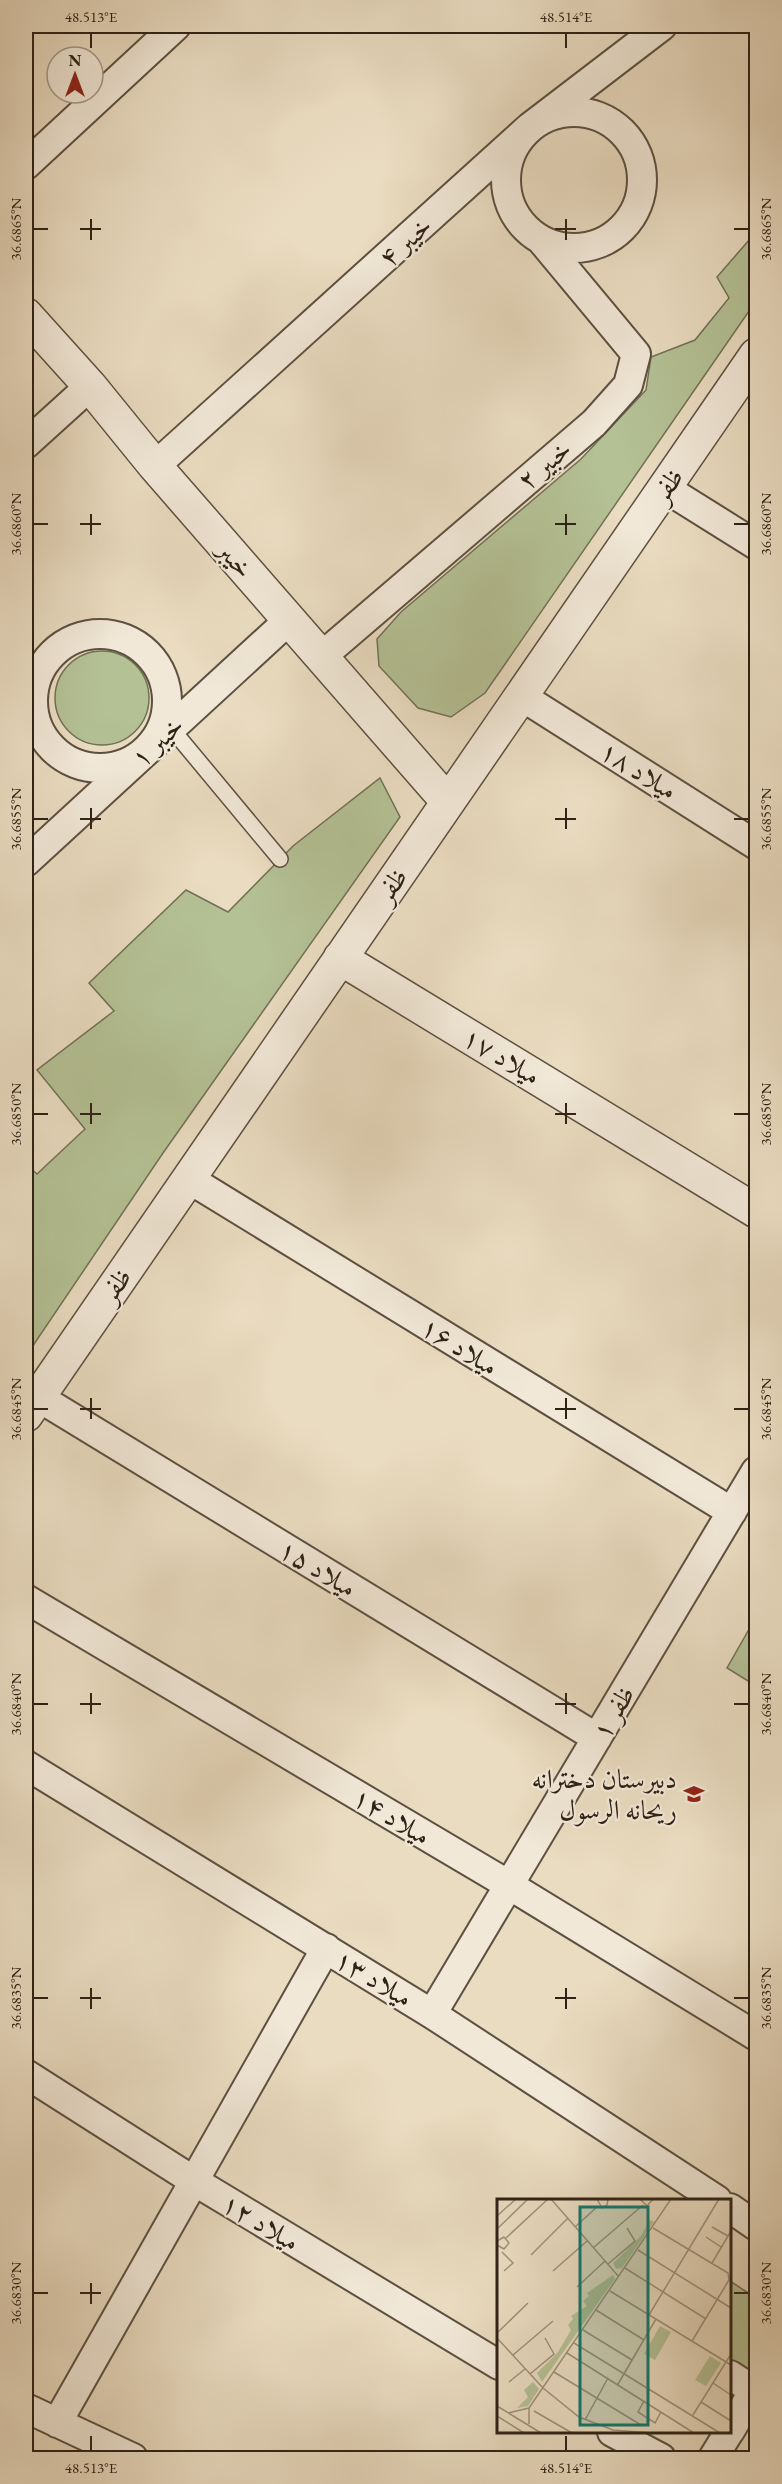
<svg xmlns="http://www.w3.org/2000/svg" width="782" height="2484" font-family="'EB Garamond',Amiri,serif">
	<rect width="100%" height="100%" fill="#eadcc1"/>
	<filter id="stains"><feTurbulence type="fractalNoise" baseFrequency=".00333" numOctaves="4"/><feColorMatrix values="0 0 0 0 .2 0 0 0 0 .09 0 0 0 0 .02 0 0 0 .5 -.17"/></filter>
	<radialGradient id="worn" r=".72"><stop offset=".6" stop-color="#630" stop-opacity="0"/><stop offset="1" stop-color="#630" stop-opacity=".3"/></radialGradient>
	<!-- green -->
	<path fill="#b4c195" stroke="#717156" stroke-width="1.5" d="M 756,232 L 756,301 L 485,693 L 451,717 L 418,708 L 379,666 L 377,639 L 401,612 L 581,459 L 646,390 L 651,357 L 695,340 L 729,298 L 717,277 Z
		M55 698a47 47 0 1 1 94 0a47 47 0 1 1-94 0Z
		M 380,778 L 400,817 L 163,1153 L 26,1356 L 26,1164 L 37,1174 L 85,1129 L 37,1070 L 114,1011 L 89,983 L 186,890 L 228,912 L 293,846 Z
		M 756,1617 L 756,1686 L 727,1668 Z
		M 730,2281 L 756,2298 L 756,2379 L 730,2363 Z"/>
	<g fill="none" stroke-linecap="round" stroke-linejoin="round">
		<!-- service casing -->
		<g stroke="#5d5041" stroke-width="18">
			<path id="service" d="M 171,728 L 280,859"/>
		</g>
		<!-- minor casing -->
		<g stroke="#5d5041" stroke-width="32">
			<path id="minor" d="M506 180a68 68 0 1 1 136 0a68 68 0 1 1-136 0Z
				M 26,165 L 176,26
				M 26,444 L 90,386
				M 155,466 L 530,127 L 662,26
				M 665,488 L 756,545
				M33 701a67 67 0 1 1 134 0a67 67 0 1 1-134 0Z
				M 321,657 L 594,423 L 628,385 L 636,354 L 542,241
				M 521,696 L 756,845
				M 26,862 L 289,620
				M 189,1179 L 732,1512
				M 38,1397 L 597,1738
				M 26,1599 L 509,1885 L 756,2036
				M 26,1765 L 432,2014 L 717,2200
				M 432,2014 L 756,1471
				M 26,2074 L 194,2181 L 499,2365
				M 730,2208 L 756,2226
				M 730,2375 L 756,2392
				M 26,2408 L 133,2458
				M 57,2423 L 326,1948
				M 730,2431 L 754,2390
				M 612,2432 L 661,2458
				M 713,2458 L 729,2432"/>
		</g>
		<!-- tertiary casing -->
		<g stroke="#5d5041" stroke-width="36">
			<path id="tertiary" d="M 26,315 L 90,386 L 155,466 L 448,802
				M 340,958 L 756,1211
				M 26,1415 L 756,355"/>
		</g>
		<!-- service -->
		<use href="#service" stroke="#f1e8d7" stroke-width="15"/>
		<!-- minor -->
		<use href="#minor" stroke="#f1e8d7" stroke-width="28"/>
		<!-- tertiary -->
		<use href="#tertiary" stroke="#f1e8d7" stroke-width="33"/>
	</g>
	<!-- ticks -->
	<path fill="none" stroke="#2e2116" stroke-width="2" d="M 91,33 L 91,48M 566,33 L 566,48M 91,219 L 91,240M 566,219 L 566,240M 33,229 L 48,229M 80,229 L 101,229M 555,229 L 576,229M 734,229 L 749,229M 91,514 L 91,535M 566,514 L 566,535M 33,524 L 48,524M 80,524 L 101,524M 555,524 L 576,524M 734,524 L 749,524M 91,808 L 91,829M 566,808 L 566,829M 33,819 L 48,819M 80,819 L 101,819M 555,819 L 576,819M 734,819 L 749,819M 91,1103 L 91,1124M 566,1103 L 566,1124M 33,1114 L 48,1114M 80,1114 L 101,1114M 555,1114 L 576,1114M 734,1114 L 749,1114M 91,1398 L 91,1419M 566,1398 L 566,1419M 33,1409 L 48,1409M 80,1409 L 101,1409M 555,1409 L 576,1409M 734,1409 L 749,1409M 91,1693 L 91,1714M 566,1693 L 566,1714M 33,1704 L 48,1704M 80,1704 L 101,1704M 555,1704 L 576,1704M 734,1704 L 749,1704M 91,1988 L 91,2009M 566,1988 L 566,2009M 33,1998 L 48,1998M 80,1998 L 101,1998M 555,1998 L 576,1998M 734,1998 L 749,1998M 91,2283 L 91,2304M 33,2293 L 48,2293M 80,2293 L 101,2293M 734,2293 L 749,2293M 91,2436 L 91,2451M 566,2436 L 566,2451"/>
	<!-- icons -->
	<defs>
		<g id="school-bare" transform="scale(1.62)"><path d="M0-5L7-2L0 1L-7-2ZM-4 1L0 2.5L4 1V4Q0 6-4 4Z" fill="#8f2418" stroke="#f1e8d7" stroke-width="2.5" paint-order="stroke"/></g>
	</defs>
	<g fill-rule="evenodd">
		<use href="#school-bare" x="694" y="1794"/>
	</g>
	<g text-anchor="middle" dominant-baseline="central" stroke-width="4.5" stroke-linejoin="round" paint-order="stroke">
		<!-- street labels -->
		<g font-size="27" fill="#2e2116" stroke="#f1e8d7">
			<text transform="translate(405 241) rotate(-42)">خیبر ۴</text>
			<text transform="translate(544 464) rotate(-40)">خبیر ۲</text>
			<text transform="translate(667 485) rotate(-55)">ظفر</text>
			<text transform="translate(236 559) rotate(49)">خیبر</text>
			<text transform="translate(157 741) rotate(-43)">خیبر ۱</text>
			<text transform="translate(639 770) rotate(32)">میلاد ۱۸</text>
			<text transform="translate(391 885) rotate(-55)">ظفر</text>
			<text transform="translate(502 1056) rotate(31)">میلاد ۱۷</text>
			<text transform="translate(115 1285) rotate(-55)">ظفر</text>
			<text transform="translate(460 1346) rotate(32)">میلاد ۱۶</text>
			<text transform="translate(318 1568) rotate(31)">میلاد ۱۵</text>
			<text transform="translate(613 1712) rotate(-59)">ظفر ۱</text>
			<text transform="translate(392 1816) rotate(31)">میلاد ۱۴</text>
			<text transform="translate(374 1978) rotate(31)">میلاد ۱۳</text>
			<text transform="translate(261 2222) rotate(31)">میلاد ۱۲</text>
		</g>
		<!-- poi labels -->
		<g font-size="27" fill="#2e2116" stroke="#f1e8d7" text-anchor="end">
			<text x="677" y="1778">دبیرستان دخترانه<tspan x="677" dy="31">ریحانه الرسول</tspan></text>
		</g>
	</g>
	<!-- overview -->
	<g transform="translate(497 2199)">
		<rect width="234" height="234" fill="#eadcc1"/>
		<path d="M 153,21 L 157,23 L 125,69 L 119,70 L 116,64 L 144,37 ZM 116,76 L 118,80 L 45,183 L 40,174 L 61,153 L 74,131 L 71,126 L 76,120 L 74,117 L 90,107 L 86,102 L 92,97 L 90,94 ZM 163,127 L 174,133 L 158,161 L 147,155 ZM 213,157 L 224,164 L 209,187 L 198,181 ZM 36,183 L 42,190 L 31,207 L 20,209 L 31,198 L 27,191 Z" fill="#b4c195"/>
		<path fill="none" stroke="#9f917d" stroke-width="1.5" d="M 54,0 L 122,78M 100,0 L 105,9 L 110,6 L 111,0M 143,0 L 150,7 L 156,0M 0,17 L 19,0M 78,28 L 101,7M 215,28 L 231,37M 156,29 L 231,74 L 232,81 L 195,142M 0,30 L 31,0M 209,38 L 224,48M 9,39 L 51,0M 0,42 L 7,38 L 12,44 L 7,50 L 0,46M 96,49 L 146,6M 141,51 L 234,109M 5,53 L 16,64 L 7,72M 34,56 L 71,19M 215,64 L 234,32M 111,65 L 138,42 L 130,29M 128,69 L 209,120M 56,72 L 90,42M 80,88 L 108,62M 113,92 L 234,166M 99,111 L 147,141M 152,116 L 222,0M 86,131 L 135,161M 0,134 L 31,104M 0,139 L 46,189 L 82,218 L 116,231 L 155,234M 77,144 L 223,234M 70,154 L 197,234M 16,156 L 56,122M 57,173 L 144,226M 33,175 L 57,155 L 48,139M 12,183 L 28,170M 216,184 L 234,196M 121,185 L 159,120M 147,202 L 141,213 L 158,224 L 164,213M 204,203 L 234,222M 0,207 L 44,234M 37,212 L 75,234M 11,214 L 32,209M 196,216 L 234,155M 0,217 L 27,234M 88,221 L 111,179M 32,225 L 32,209 L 174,0"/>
		<path fill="#0f766e" fill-opacity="0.15" stroke="#0f766e" stroke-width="3" d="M 83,8 L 151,8 L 151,226 L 83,226 Z"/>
		<rect width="234" height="234" fill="none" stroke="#2e2116" stroke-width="3"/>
	</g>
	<!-- margin -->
	<rect width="782" height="2484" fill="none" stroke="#eadcc1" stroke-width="66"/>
	<!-- north arrow -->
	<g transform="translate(75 75)"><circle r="28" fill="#f1e8d7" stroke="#a3988a" stroke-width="1.5"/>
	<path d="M0-4.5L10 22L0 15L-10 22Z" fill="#8f2418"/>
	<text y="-9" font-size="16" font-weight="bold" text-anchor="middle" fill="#2e2116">N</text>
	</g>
	<rect x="33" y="33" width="716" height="2418" fill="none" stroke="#2e2116" stroke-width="2"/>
	<g font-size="15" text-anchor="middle" fill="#2e2116">
		<text x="91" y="22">48.513°E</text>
		<text x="566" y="22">48.514°E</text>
		<text transform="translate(16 229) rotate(-90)" y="5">36.6865°N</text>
		<text transform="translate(766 229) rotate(-90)" y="5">36.6865°N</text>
		<text transform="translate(16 524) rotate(-90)" y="5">36.6860°N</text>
		<text transform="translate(766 524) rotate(-90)" y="5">36.6860°N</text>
		<text transform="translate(16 819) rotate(-90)" y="5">36.6855°N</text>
		<text transform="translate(766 819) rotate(-90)" y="5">36.6855°N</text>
		<text transform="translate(16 1114) rotate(-90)" y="5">36.6850°N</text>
		<text transform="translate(766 1114) rotate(-90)" y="5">36.6850°N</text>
		<text transform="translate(16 1409) rotate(-90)" y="5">36.6845°N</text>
		<text transform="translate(766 1409) rotate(-90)" y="5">36.6845°N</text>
		<text transform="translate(16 1704) rotate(-90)" y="5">36.6840°N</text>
		<text transform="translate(766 1704) rotate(-90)" y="5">36.6840°N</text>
		<text transform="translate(16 1998) rotate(-90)" y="5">36.6835°N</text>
		<text transform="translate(766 1998) rotate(-90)" y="5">36.6835°N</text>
		<text transform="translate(16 2293) rotate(-90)" y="5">36.6830°N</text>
		<text transform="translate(766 2293) rotate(-90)" y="5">36.6830°N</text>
		<text x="91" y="2473">48.513°E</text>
		<text x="566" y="2473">48.514°E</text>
	</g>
	<rect width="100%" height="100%" filter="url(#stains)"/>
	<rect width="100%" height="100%" fill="url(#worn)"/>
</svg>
